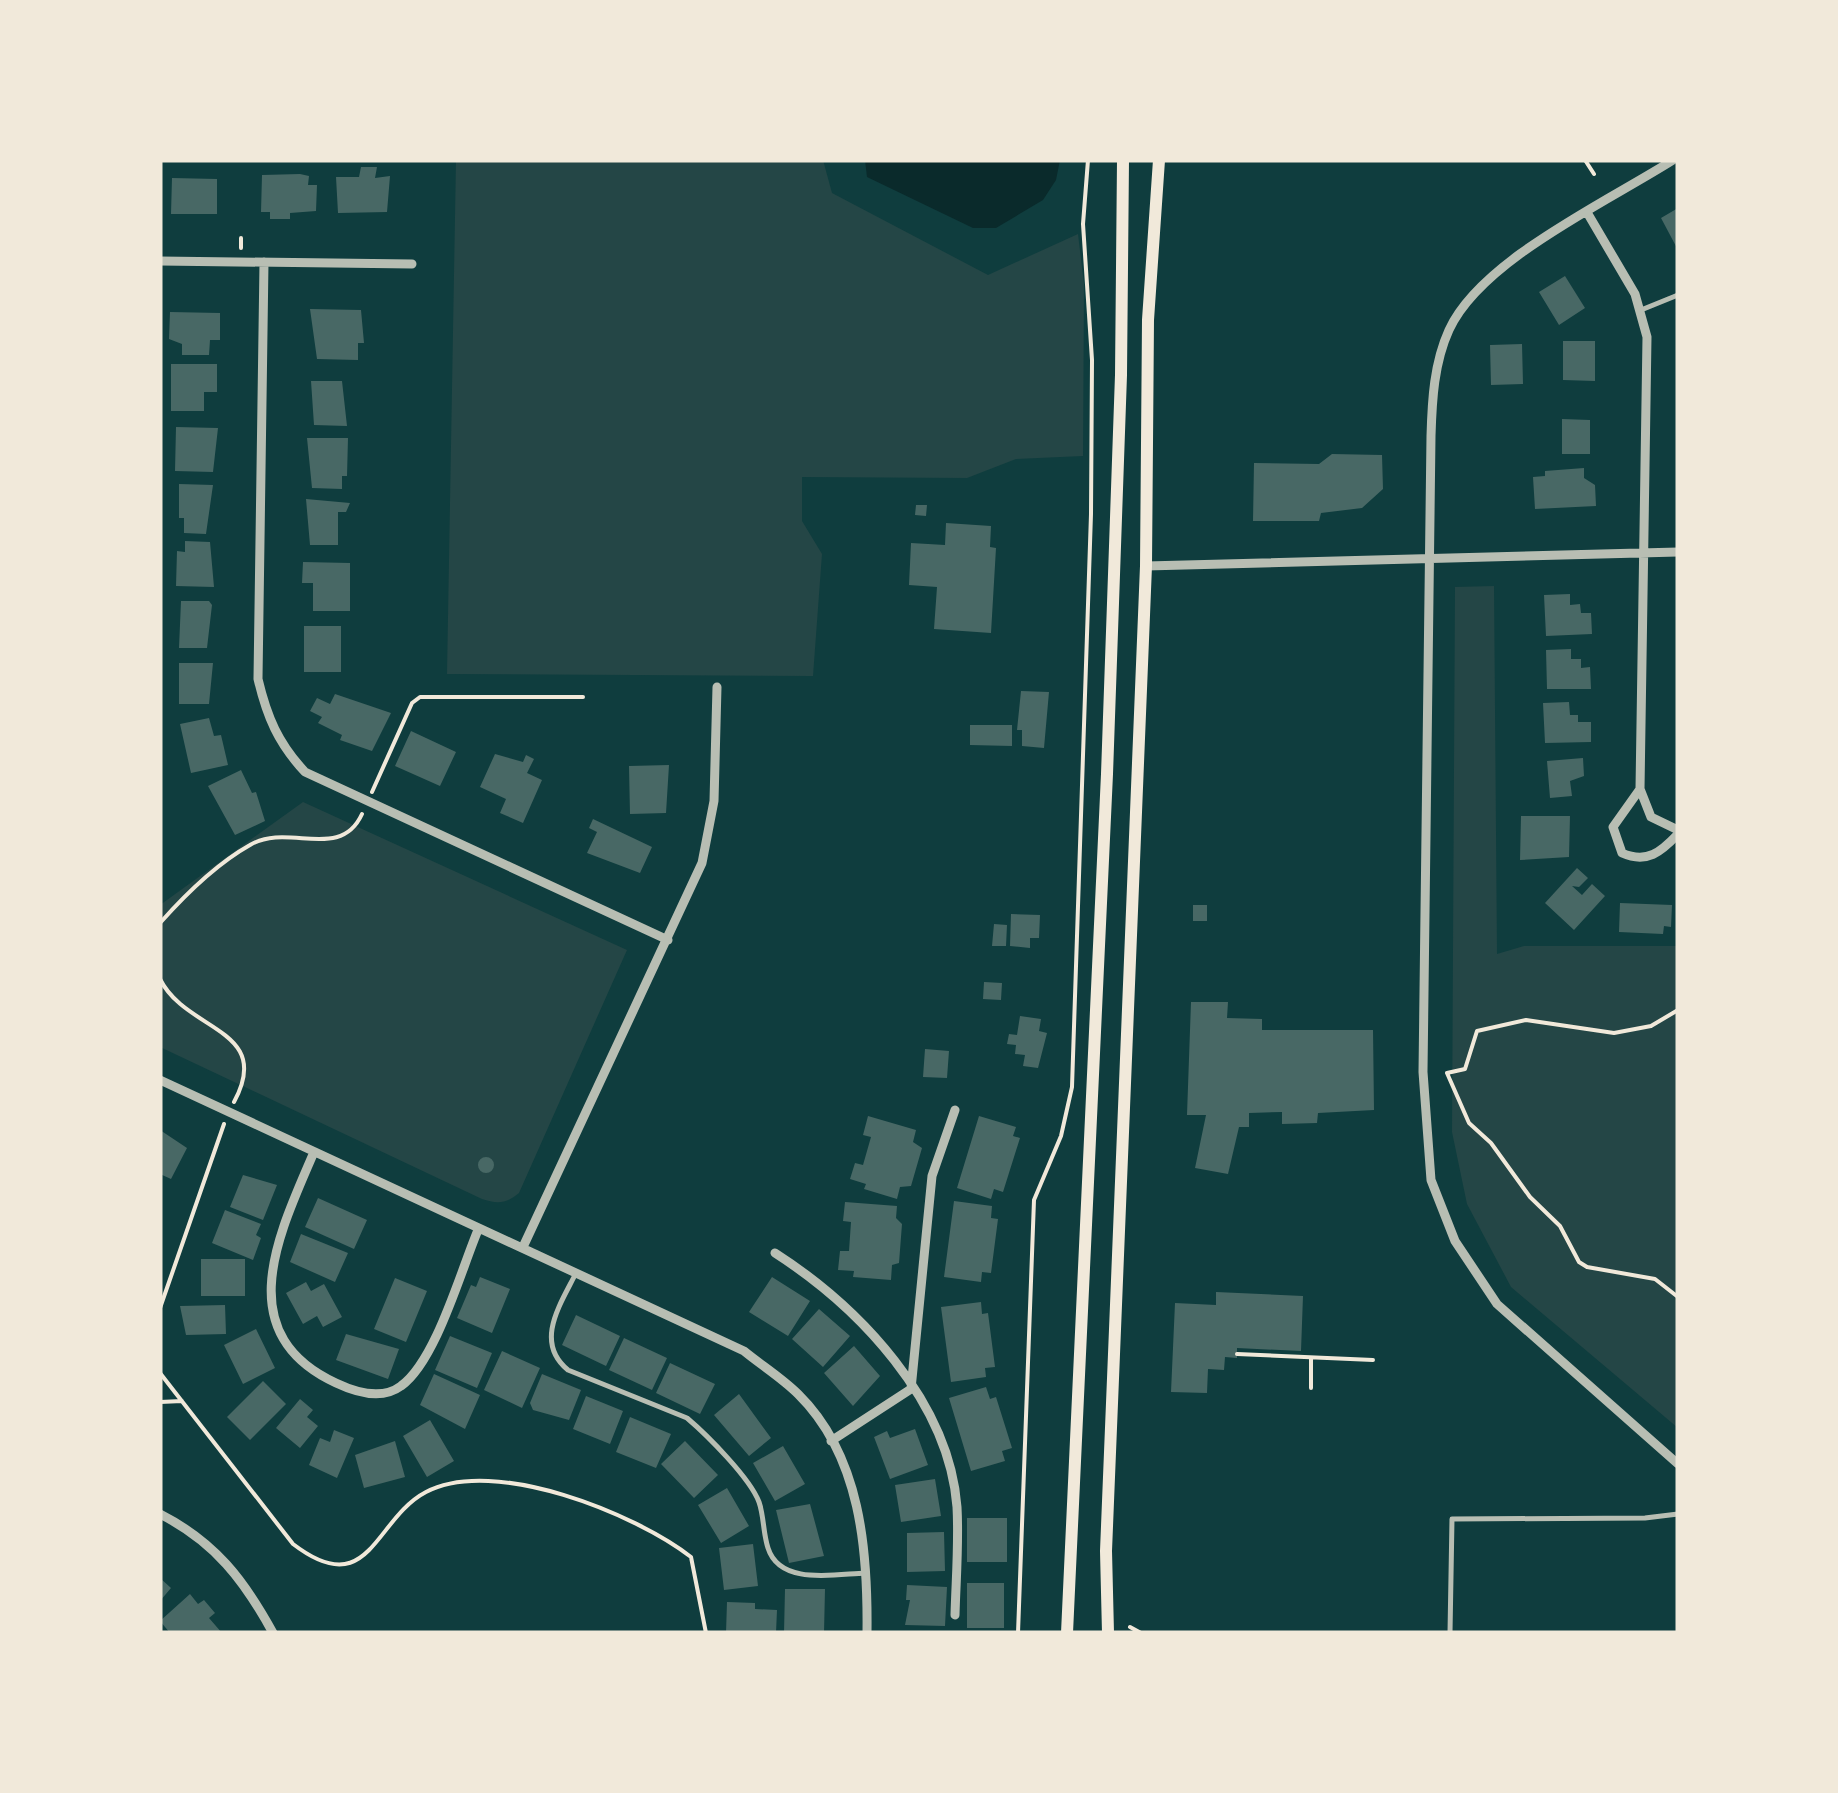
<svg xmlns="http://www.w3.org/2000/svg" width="1838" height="1793" font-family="'Space Grotesk',sans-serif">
	<rect width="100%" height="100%" fill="#0f3d3e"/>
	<!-- green -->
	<path fill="#244646" d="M 456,160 L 823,160 L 832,193 L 988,275 L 1078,234 L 1084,284 L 1083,456 L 1016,459 L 967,478 L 802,477 L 802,521 L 822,554 L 813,676 L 447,674 Z
		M 1494,586 L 1497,954 L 1524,946 L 1678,946 L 1678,1428 L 1511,1287 L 1467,1204 L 1452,1132 L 1455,587 Z
		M 303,802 L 627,950 L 519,1193 C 506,1204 497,1204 482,1199 L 160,1047 L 160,905 Z"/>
	<!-- water -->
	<path fill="#0a2a2b" d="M 865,160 L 1060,160 L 1056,180 L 1043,200 L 996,228 L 973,228 L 867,177 Z"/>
	<!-- building -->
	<path fill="#486865" d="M 361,167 L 377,167 L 375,178 L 390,176 L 387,212 L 338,213 L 336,177 L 359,177 Z
		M 300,174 L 309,176 L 308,185 L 317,185 L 316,211 L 290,213 L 290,219 L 270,219 L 270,212 L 261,212 L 262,175 Z
		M 172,178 L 217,179 L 217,214 L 171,214 Z
		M 1678,208 L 1678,250 L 1661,218 Z
		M 1565,276 L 1585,308 L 1559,325 L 1539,292 Z
		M 310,309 L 361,310 L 364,343 L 358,343 L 358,360 L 317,359 Z
		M 170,312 L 220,313 L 220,340 L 210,340 L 209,355 L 182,355 L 182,344 L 169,339 Z
		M 1563,341 L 1595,341 L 1595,381 L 1563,380 Z
		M 1522,344 L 1523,384 L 1491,385 L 1490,345 Z
		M 171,364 L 217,364 L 217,392 L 204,392 L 204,411 L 171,411 Z
		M 311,381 L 342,381 L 347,426 L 314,425 Z
		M 1562,419 L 1590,420 L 1590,454 L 1562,454 Z
		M 176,427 L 218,428 L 213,472 L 175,471 Z
		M 307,438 L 348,438 L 347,476 L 342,476 L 342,489 L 312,488 Z
		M 1332,454 L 1382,455 L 1383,489 L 1362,508 L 1321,513 L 1319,521 L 1253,521 L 1254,463 L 1319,464 Z
		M 1584,468 L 1584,478 L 1595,485 L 1596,506 L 1535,509 L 1533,477 L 1545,476 L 1545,471 Z
		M 179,484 L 213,485 L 206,534 L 184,533 L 184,518 L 179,518 Z
		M 306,499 L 350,503 L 346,512 L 338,512 L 338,545 L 310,545 Z
		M 916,505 L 927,505 L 926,516 L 915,515 Z
		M 946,523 L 991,526 L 990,547 L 996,548 L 991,633 L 934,629 L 937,587 L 909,585 L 911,543 L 945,545 Z
		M 185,541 L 210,542 L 214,587 L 176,586 L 177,551 L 185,552 Z
		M 303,562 L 350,563 L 350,611 L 313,611 L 313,583 L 302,583 Z
		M 1570,594 L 1570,605 L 1580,604 L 1581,613 L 1591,613 L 1592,634 L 1546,636 L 1544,595 Z
		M 181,601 L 209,601 L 212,605 L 207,648 L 179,648 Z
		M 304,626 L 341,626 L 341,672 L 304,672 Z
		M 1571,649 L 1571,659 L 1581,659 L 1581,668 L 1590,667 L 1591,689 L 1547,689 L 1546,650 Z
		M 179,663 L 213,663 L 209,704 L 179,704 Z
		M 1021,691 L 1049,692 L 1044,748 L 1022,746 L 1022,730 L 1017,730 Z
		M 335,694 L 391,713 L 372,751 L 340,740 L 342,735 L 318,723 L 322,717 L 310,711 L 317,698 L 330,704 Z
		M 1569,702 L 1570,715 L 1578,715 L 1578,722 L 1591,722 L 1591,742 L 1545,743 L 1543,703 Z
		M 209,718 L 214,736 L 221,735 L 228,765 L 191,773 L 180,724 Z
		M 970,725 L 1012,725 L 1012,746 L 970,745 Z
		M 411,731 L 456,752 L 440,786 L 395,766 Z
		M 495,754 L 523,762 L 526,755 L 534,759 L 527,773 L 542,780 L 523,823 L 500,813 L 506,799 L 480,787 Z
		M 1583,758 L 1584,776 L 1570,781 L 1572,796 L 1550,798 L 1547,761 Z
		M 669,765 L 666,813 L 630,814 L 629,766 Z
		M 241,770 L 252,793 L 256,792 L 265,821 L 235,835 L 208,786 Z
		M 1521,816 L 1570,816 L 1569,857 L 1520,860 Z
		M 593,819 L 652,847 L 640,873 L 587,853 L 597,832 L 589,828 Z
		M 1577,868 L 1588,878 L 1579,887 L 1572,886 L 1582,895 L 1592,884 L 1605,896 L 1574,930 L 1545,903 Z
		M 1620,903 L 1672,905 L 1671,927 L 1664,926 L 1663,934 L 1619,932 Z
		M 1193,905 L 1207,905 L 1207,921 L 1193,921 Z
		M 1011,914 L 1040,915 L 1039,938 L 1030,938 L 1030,948 L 1010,946 Z
		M 994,924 L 1007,925 L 1006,946 L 992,946 Z
		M 984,982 L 1002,983 L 1001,1000 L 983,999 Z
		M 1191,1002 L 1228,1002 L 1227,1018 L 1262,1019 L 1262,1030 L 1373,1030 L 1374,1110 L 1318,1113 L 1317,1123 L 1282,1124 L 1282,1112 L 1249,1113 L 1249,1127 L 1239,1127 L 1228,1174 L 1195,1168 L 1206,1115 L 1187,1115 Z
		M 1020,1016 L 1041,1019 L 1039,1031 L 1047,1033 L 1038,1068 L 1023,1066 L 1025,1055 L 1015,1054 L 1016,1045 L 1007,1044 L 1009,1034 L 1017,1035 Z
		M 925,1049 L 949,1051 L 947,1078 L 923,1077 Z
		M 868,1116 L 916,1130 L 913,1142 L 922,1148 L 911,1186 L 900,1187 L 897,1199 L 864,1189 L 866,1184 L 850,1179 L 855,1163 L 863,1165 L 871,1137 L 863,1135 Z
		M 979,1116 L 1016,1127 L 1013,1136 L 1020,1138 L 1003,1192 L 994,1189 L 991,1199 L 957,1188 Z
		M 160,1130 L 187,1148 L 171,1179 L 160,1174 Z
		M478 1165a8 8 0 1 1 16 0a8 8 0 1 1-16 0Z
		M 243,1175 L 277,1185 L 263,1220 L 230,1207 Z
		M 318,1198 L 367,1220 L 354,1249 L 305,1227 Z
		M 954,1201 L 992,1206 L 991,1218 L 998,1219 L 991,1273 L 982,1272 L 981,1282 L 944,1277 Z
		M 845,1202 L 897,1206 L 896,1218 L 902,1224 L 899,1263 L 892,1265 L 891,1280 L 853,1277 L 854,1271 L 838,1270 L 840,1251 L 849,1251 L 851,1222 L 843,1221 Z
		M 225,1210 L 261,1224 L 256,1235 L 261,1238 L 253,1260 L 212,1243 Z
		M 301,1234 L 348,1253 L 335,1282 L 290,1262 Z
		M 201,1259 L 245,1259 L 245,1296 L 201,1296 Z
		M 480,1277 L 510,1289 L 492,1333 L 457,1318 L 471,1285 L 476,1287 Z
		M 772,1277 L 810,1301 L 788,1336 L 749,1312 Z
		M 395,1278 L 427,1291 L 406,1342 L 374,1329 Z
		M 306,1282 L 311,1291 L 324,1284 L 342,1317 L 323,1327 L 317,1316 L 303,1324 L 286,1293 Z
		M 1216,1292 L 1303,1296 L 1301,1351 L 1237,1348 L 1237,1358 L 1225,1357 L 1224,1370 L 1208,1369 L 1207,1393 L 1171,1392 L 1175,1303 L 1216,1305 Z
		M 981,1302 L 982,1314 L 988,1313 L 995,1367 L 985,1368 L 986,1377 L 951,1382 L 941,1307 Z
		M 225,1305 L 226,1334 L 186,1335 L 180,1306 Z
		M 819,1309 L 850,1336 L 823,1367 L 792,1339 Z
		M 576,1315 L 620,1336 L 606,1366 L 562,1345 Z
		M 256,1329 L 275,1368 L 243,1384 L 224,1345 Z
		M 346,1334 L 399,1349 L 388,1379 L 336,1360 Z
		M 450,1336 L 492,1353 L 477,1388 L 435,1370 Z
		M 624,1338 L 667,1358 L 652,1390 L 609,1370 Z
		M 854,1346 L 880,1376 L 853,1406 L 824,1373 Z
		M 502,1351 L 540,1368 L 522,1408 L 484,1390 Z
		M 670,1363 L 715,1384 L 700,1414 L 656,1393 Z
		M 434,1374 L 480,1395 L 465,1429 L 420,1405 Z
		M 542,1374 L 581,1390 L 569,1420 L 533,1410 L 530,1403 Z
		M 263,1381 L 286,1404 L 250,1440 L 227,1417 Z
		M 986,1387 L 990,1399 L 996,1397 L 1012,1448 L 1002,1451 L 1005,1461 L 971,1471 L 949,1398 Z
		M 739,1394 L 771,1438 L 749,1456 L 714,1415 Z
		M 586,1396 L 623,1411 L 610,1444 L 573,1429 Z
		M 300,1399 L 313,1410 L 307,1417 L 318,1426 L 300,1448 L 276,1428 Z
		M 630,1417 L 671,1434 L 656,1468 L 616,1452 Z
		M 430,1420 L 454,1461 L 427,1477 L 403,1436 Z
		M 915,1429 L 928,1465 L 890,1479 L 874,1437 L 887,1431 L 890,1438 Z
		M 334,1430 L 354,1438 L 337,1478 L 309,1465 L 320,1438 L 330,1442 Z
		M 395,1441 L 405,1477 L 364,1488 L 355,1455 Z
		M 685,1441 L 718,1475 L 694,1498 L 661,1464 Z
		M 783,1446 L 805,1484 L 775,1501 L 753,1463 Z
		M 935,1479 L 941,1516 L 901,1522 L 895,1485 Z
		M 727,1488 L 749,1526 L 721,1543 L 698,1505 Z
		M 810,1504 L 824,1556 L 789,1563 L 776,1510 Z
		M 967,1518 L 1007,1518 L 1007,1562 L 967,1562 Z
		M 944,1532 L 945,1571 L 907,1572 L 907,1533 Z
		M 753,1544 L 758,1586 L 724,1590 L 719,1548 Z
		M 160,1578 L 171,1588 L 160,1601 Z
		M 967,1583 L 1004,1583 L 1004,1628 L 967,1628 Z
		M 907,1585 L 947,1587 L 945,1626 L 905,1625 L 910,1600 L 906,1600 Z
		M 785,1589 L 825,1589 L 824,1633 L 784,1633 Z
		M 190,1594 L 198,1604 L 204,1600 L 215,1613 L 209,1618 L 222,1633 L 170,1633 L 160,1621 Z
		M 727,1602 L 755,1603 L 755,1609 L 777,1610 L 776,1633 L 726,1633 Z"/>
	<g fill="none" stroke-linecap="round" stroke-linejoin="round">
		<!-- path -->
		<path stroke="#f1e9da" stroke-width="4" d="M 1585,160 L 1594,174
			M 241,238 L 241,248
			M 372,792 L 412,703 L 420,697 L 583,697
			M 160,923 C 184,896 218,863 250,845 C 288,822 340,862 362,814
			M 160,979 C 186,1032 274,1028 234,1102
			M 1678,1010 L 1651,1026 L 1614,1033 L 1526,1020 L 1477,1031 L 1465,1069 L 1447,1073 L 1469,1123 L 1491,1143 L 1530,1197 L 1560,1226 L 1579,1262 L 1587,1267 L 1655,1279 L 1678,1297
			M 160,1308 L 224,1124
			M 1237,1354 L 1373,1360
			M 160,1373 L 293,1544 C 370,1603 374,1519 426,1492 C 494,1456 636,1514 691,1557 L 706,1633
			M 1311,1388 L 1311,1358
			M 160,1402 L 182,1401
			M 1130,1627 L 1141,1633
			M 1018,1633 L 1034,1200 L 1061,1136 L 1072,1087 L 1091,514 L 1092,360 L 1083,224 L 1088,160"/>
		<!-- service -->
		<path stroke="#b8beb3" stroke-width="5" d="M 1641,310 L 1678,295
			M 576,1273 C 560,1305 534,1342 568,1370 L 687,1418 C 707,1435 750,1478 759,1502 C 764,1516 763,1533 768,1548 C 780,1586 835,1574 866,1573
			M 1450,1633 L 1452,1519 L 1645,1518 L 1678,1514"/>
		<!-- minor -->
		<path stroke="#b8beb3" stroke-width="9" d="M 1673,160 C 1607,202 1481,260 1449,330 C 1434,363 1432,400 1431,436 L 1423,1072 L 1431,1180 L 1455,1241 L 1497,1304 L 1678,1464
			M 1588,214 L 1635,294 L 1647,337 L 1640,789 L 1651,817 L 1678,830
			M 160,261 L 412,264
			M 264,262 L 258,679 C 267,717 278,743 305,772 L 668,940
			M 1146,566 L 1678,552
			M 1640,789 L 1613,827 L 1622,853 C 1647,864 1661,852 1678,834
			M 160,1080 L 744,1351 C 761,1365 782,1378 798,1394 C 861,1456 868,1551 867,1633
			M 314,1152 C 280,1232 228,1333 336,1383 C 355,1392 381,1401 401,1386 C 436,1361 461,1270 478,1230
			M 523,1247 L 702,863 L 714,801 L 717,687
			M 775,1253 C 859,1307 949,1401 957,1507 C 959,1542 956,1579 955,1615
			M 831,1441 L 911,1389 L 932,1176 L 955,1110
			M 160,1514 C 215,1542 244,1580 273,1633"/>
		<!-- secondary -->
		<path stroke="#f1e9da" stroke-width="12" d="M 1067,1633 L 1107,774 L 1121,375 L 1123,160
			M 1108,1633 L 1106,1551 L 1146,566 L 1148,320 L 1159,160"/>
	</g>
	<!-- border -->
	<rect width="1838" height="1793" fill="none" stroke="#f1e9da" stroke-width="325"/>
</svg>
